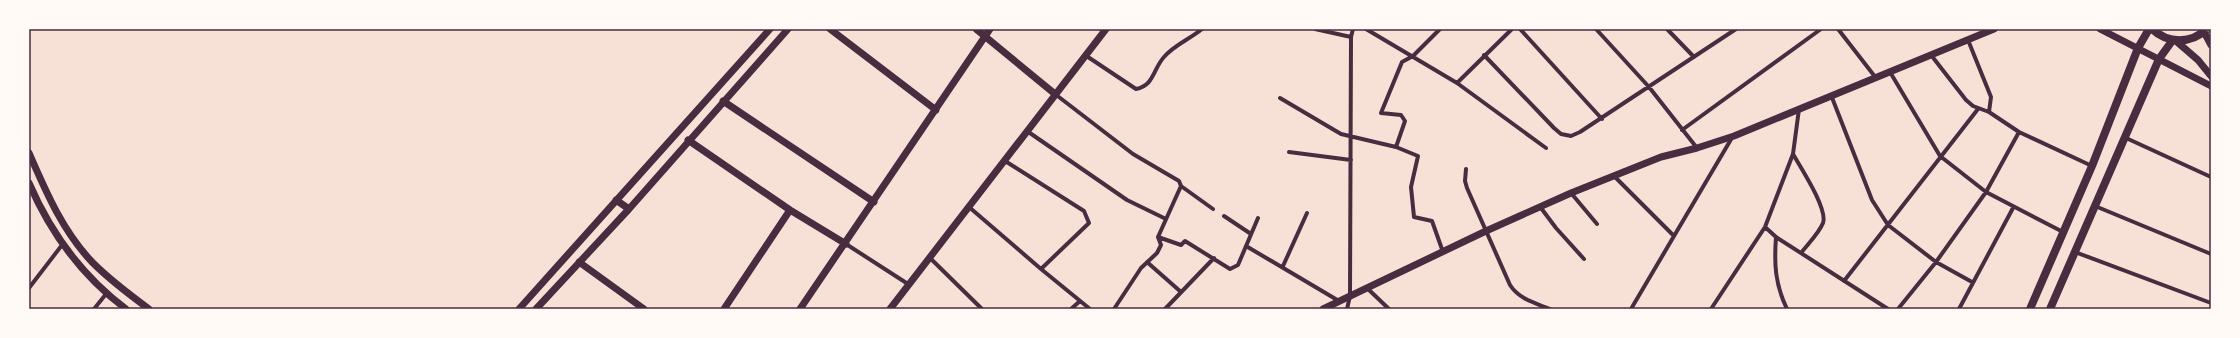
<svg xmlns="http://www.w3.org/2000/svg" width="2240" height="338" font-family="'Archivo Narrow',sans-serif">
	<rect width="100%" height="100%" fill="#f7e1d7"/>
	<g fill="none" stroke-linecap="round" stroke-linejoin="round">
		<!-- minor -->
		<path stroke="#4a2c40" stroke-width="4" d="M 1315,29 L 1351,37
			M 1366,29 L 1457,83 L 1546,148
			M 1520,29 L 1602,119
			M 1596,29 L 1649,87 L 1697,148
			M 1667,29 L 1694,57
			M 1838,29 L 1876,78
			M 1968,40 L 1991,97 L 1989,112
			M 1085,55 L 1136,89 C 1154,86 1153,69 1164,57 C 1174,45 1190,39 1202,29
			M 1484,55 L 1554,128 L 1561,134 L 1571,136 L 1580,132 L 1736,29
			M 1931,55 L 1966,100 L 1973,106 L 1989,112 L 2019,132 L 2092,166
			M 1890,72 L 1940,156 L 1986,192 L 2063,232
			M 1457,83 L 1512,29
			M 1055,94 L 1133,154 L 1179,181 L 1181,186 L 1158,237 L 1161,245 L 1157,253 L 1141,268 L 1114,309
			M 1831,95 L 1872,200 L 1888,225 L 1936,262 L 1972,282
			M 1280,98 L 1341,134 L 1396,147 L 1418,156 L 1411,187 L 1414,217 L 1432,221 L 1443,252
			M 1682,130 L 1821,29
			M 1027,131 L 1127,200 L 1166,219
			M 2126,138 L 2211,177
			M 1396,147 L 1405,121 L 1401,115 L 1381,113 L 1402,62 L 1413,56 L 1440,29
			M 1289,152 L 1351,160
			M 1793,154 C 1801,168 1828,209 1823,223 C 1819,233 1808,244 1801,253
			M 1466,169 L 1465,181 L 1467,188 L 1510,285 C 1519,299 1535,303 1550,309
			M 1614,176 L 1674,236
			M 1181,186 L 1213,209
			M 1571,193 L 1597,224
			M 2095,206 L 2211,254
			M 969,207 L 1041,269 L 1089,223 L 1084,211 L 1005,161
			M 1541,208 L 1556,228 L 1584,259
			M 1224,216 L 1251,234
			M 1765,227 L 1776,237 L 1888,309
			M 1158,237 L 1181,245 L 1185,241 L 1230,269 L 1238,265 L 1258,218
			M 1776,237 C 1774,264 1775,284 1787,309
			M 846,244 L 908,284
			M 1246,246 L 1339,301
			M 2075,252 L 2211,303
			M 930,258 L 982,309
			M 1147,262 L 1181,292
			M 1283,266 L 1307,213
			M 1041,269 L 1090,309
			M 1844,281 L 1978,109
			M 29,288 L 62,245
			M 1368,289 L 1389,309
			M 94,309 L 106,294
			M 1071,309 L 1080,301
			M 1165,309 L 1214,258
			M 1347,309 L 1350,296 L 1351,37 L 1353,29
			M 1631,309 L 1733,136
			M 1711,309 L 1765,227 L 1793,154 L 1799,109
			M 1898,309 L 1936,262 L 1986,192 L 2019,132
			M 1959,309 L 2013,208"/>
		<!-- tertiary -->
		<path stroke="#4a2c40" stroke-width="7" d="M 830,29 L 936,110
			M 976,29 L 1055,94
			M 2100,29 L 2211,86
			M 2204,32 L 2211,45
			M 2176,41 L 2198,60 L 2211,76
			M 723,101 L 874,202
			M 688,140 L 790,210 L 846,244
			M 29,153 C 46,192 63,232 93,263 C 110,280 130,295 149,309
			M 29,183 C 51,234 82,276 126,309
			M 616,200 L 629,209
			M 579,262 L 644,309
			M 519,309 L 770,29
			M 536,309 L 629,209 L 788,29
			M 724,309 L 790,210
			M 800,309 L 990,29
			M 890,309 L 1106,29
			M 1323,309 L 1486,231 L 1571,193 L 1661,157 L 1697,148 L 1734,136 L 1994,29"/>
		<!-- primary -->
		<path stroke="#4a2c40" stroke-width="8" d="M 2152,29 C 2168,44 2191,44 2207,29
			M 2030,309 L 2092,166 L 2138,48 L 2149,29
			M 2050,309 L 2159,59 L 2172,41"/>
		<!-- rail -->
		<path stroke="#8f747c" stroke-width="2.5" d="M 2205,29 L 2211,32"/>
	</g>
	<!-- border -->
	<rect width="2240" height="338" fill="none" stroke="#fffaf5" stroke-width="60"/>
	<rect x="30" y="30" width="2180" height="278" fill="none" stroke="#4a2c40" stroke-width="1.5"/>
</svg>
